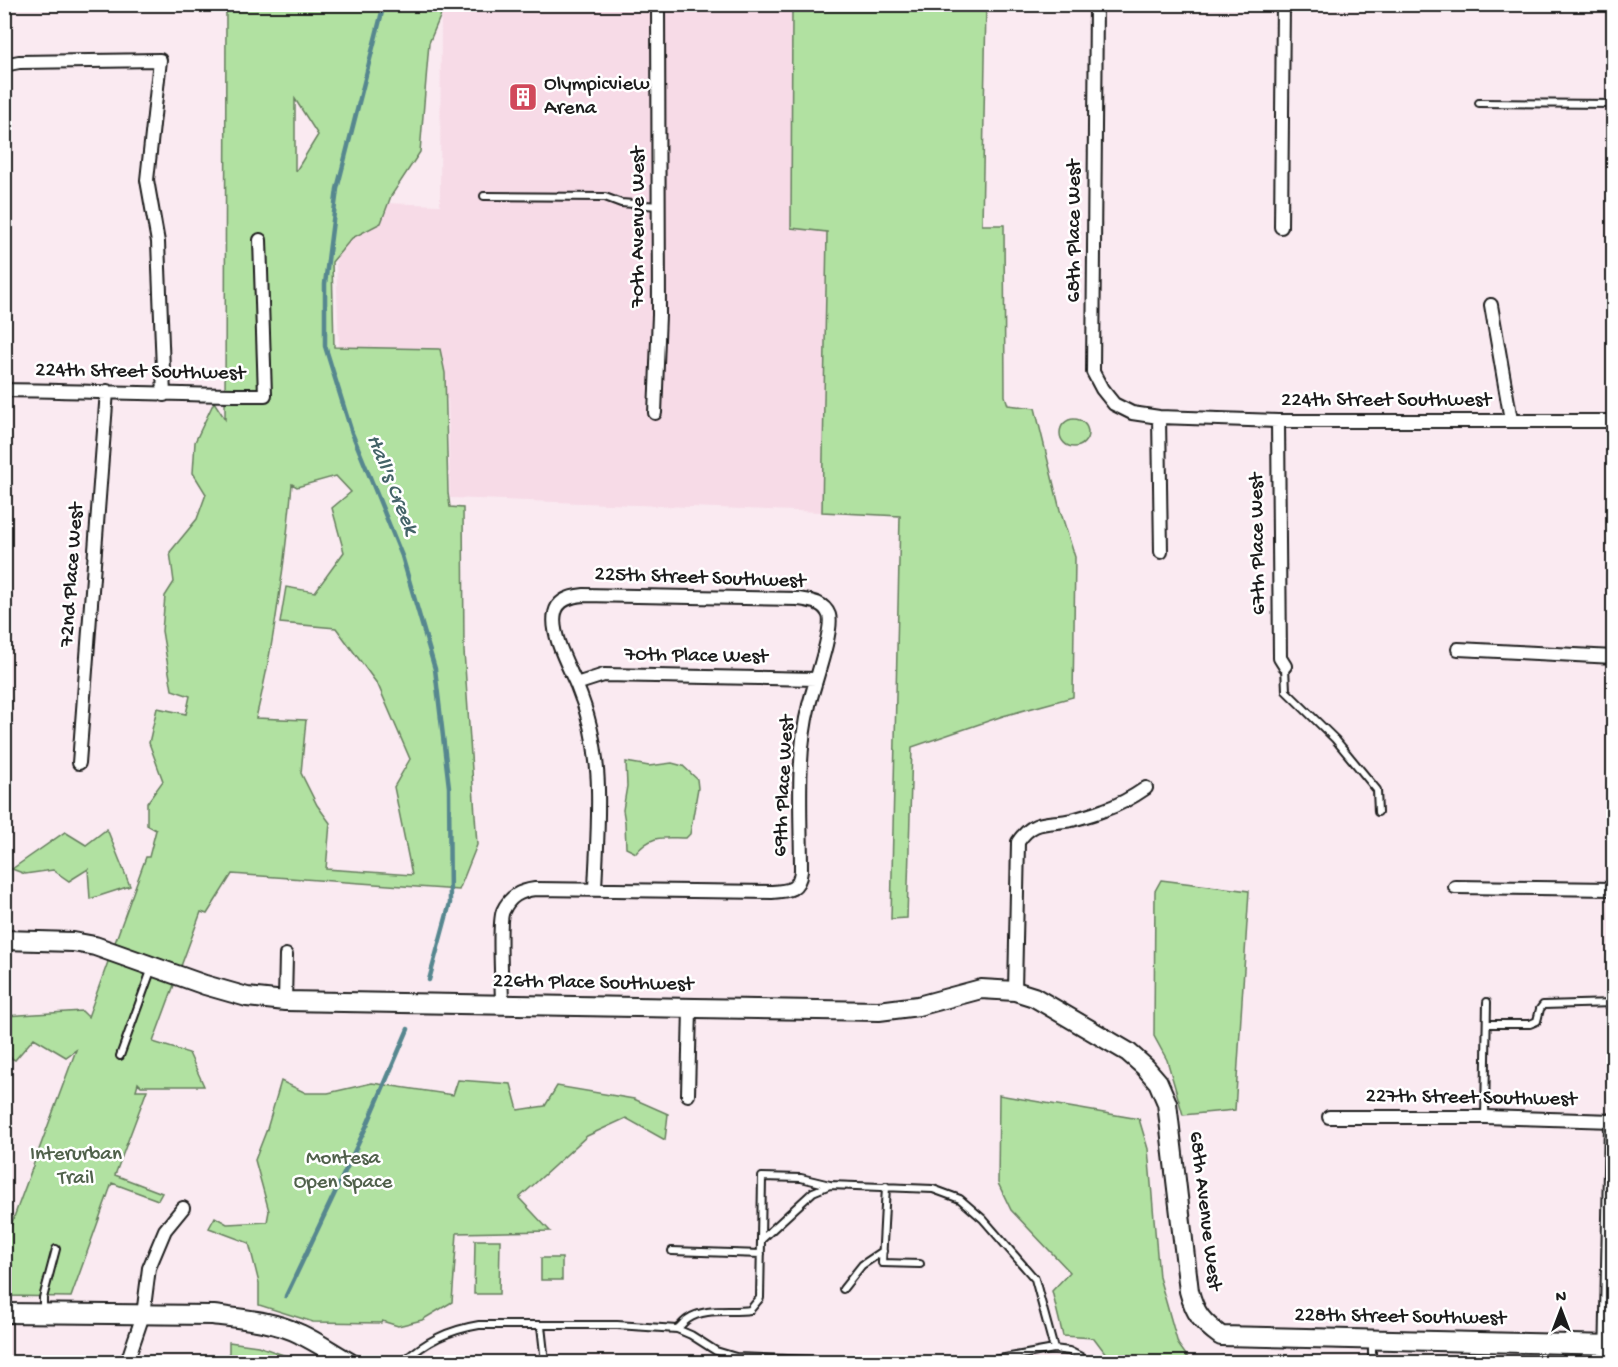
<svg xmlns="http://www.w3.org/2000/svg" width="1618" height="1367" font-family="'Gochi Hand',sans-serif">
	<rect width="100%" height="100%" fill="#faeaf1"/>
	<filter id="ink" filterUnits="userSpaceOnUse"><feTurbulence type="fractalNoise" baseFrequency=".0167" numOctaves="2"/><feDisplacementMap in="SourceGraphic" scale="12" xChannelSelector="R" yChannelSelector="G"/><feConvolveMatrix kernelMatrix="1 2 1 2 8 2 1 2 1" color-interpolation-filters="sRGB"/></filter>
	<g filter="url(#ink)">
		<!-- built -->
		<path fill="#f7dbe7" d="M 441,5 L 792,5 L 791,227 L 827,232 L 822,512 L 450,498 L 448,399 L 352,387 L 339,349 L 336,260 L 355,202 L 440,205 Z"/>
		<!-- green -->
		<path fill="#b1e1a1" stroke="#667e5e" stroke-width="1.5" fill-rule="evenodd" d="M 226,5 L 445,5 L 429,43 L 420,152 L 391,196 L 381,223 L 352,238 L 332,262 L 334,347 L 440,349 L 445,373 L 448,493 L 450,507 L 463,508 L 464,651 L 477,845 L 459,890 L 232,874 L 207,914 L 201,912 L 153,1042 L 189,1053 L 204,1086 L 141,1086 L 138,1083 L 136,1090 L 147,1090 L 115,1175 L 162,1193 L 158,1200 L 112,1183 L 71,1297 L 5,1296 L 4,1244 L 76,1050 L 66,1057 L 34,1038 L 15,1060 L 5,1055 L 5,1016 L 82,1011 L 88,1017 L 146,857 L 149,857 L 156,830 L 147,825 L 147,803 L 163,781 L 149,743 L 157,708 L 186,714 L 190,696 L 172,690 L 162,631 L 165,596 L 174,582 L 170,552 L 197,519 L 206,494 L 193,473 L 195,442 L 214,402 L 225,419 ZM 295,99 L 318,135 L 296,171 L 295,170 ZM 336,476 L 351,492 L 332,508 L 344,552 L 315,592 L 286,587 L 280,623 L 336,628 L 378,685 L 410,759 L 394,787 L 412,875 L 326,869 L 330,823 L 317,805 L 301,773 L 306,720 L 256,718 C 275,641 285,562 292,484 L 297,487 Z
			M 792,5 L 986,5 L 982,225 L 1004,225 L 1005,396 L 1008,405 L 1035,408 L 1060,510 L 1075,557 L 1073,697 L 1003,716 L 912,747 L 907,918 L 891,919 L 900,516 L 822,512 L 827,232 L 791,228 Z
			M1060 433a14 14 0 1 1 28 0a14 14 0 1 1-28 0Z
			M 626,762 L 649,766 L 672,763 L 683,766 L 697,779 L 698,788 L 690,834 L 686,838 C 663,838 652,834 636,853 L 626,848 L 625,822 L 623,810 L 627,786 Z
			M 107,829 L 130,886 L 90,899 L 88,869 L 69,881 L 53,870 L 25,874 L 12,869 L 65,832 L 86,845 Z
			M 1161,880 L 1249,891 L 1235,1110 L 1183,1115 L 1167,1060 L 1154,1036 L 1155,891 Z
			M 458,1080 L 511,1084 L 518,1110 L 545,1106 L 557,1086 L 634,1099 L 668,1114 L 665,1140 L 626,1118 L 587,1136 L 519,1198 L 550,1231 L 457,1233 L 452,1302 L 422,1320 L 398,1326 L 382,1321 L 381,1323 L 313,1322 L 259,1305 L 259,1283 L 249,1243 L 209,1228 L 215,1217 L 227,1224 L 267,1222 L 269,1211 L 255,1160 L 267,1129 L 281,1081 L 306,1093 L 328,1093 L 372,1083 L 453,1095 Z
			M 999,1095 L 1139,1119 L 1148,1149 L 1159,1277 L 1178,1344 L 1191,1362 L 1112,1362 L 1094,1338 L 1063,1336 L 1052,1291 L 1070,1272 L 1011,1210 L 998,1183 Z
			M 475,1240 L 500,1240 L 499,1294 L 474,1294 Z
			M 541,1258 L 562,1258 L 562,1280 L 541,1280 Z
			M 229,1342 L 258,1346 L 303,1362 L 229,1362 Z"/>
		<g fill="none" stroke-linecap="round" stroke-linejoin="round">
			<!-- stream -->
			<path stroke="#57878f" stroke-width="4.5" d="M 384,4 L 337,189 L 325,284 L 325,346 L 352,433 L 402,556 L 435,669 L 449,787 L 450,903 L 429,980
				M 286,1296 L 367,1125 L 408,1029
				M 258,1362 L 261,1355"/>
			<!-- lane casing -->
			<g stroke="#1c1c1c" stroke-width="10">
				<path id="lane" d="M 1479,103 L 1614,104
					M 484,196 L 605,197 L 621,203 L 658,206
					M 1285,666 L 1286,691 L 1335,739 L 1377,790 L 1378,812
					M 1487,1024 L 1530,1024 L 1537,1021 L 1540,1009 L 1543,1005 L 1614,1003
					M 120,1056 L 152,968
					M 1485,1117 L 1487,1002
					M 886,1186 L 882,1263 L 920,1264
					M 761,1240 L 762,1177 L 801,1178 L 830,1185
					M 672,1251 L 761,1254
					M 843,1289 L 862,1265 L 883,1251
					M 43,1310 L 43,1298 L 56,1249
					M 541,1326 L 545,1362
					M 677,1329 C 681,1326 684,1321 688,1319 C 705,1307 731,1313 750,1310 L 760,1298 L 761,1240 L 813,1192 L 830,1185 L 933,1189 L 960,1199 L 983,1219 L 1035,1279 L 1054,1349
					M 403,1362 C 426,1341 449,1330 479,1325 L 617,1325 L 677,1329 L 691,1335 L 716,1351 L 736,1357 L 867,1362 L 955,1362
					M 971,1362 L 988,1361 L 1054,1349 L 1069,1351 L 1081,1357
					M 1372,1362 L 1372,1341"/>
			</g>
			<!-- street casing -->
			<g stroke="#1c1c1c" stroke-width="16">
				<path id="street" d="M 1096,4 L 1093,372 L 1102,389 L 1114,404 L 1132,413 L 1159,417 L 1278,421 L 1614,421
					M 4,65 L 19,62 L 160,60 L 147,180 L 158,242 L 164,395
					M 1281,227 L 1283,4
					M 1491,305 L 1511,420
					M 4,390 C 91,391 178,395 265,395 L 260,240
					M 655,413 L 659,315 L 658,4
					M 1159,417 L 1161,552
					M 1278,421 L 1280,658 L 1285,666
					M 1458,649 L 1614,657
					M 576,684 L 604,675 L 816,679
					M 79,763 L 107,391
					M 1455,887 L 1614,889
					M 1015,991 L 1018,842 C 1034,818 1048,825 1072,820 C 1083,817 1094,814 1104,810 C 1119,805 1133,797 1146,788
					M 285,1001 L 286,955
					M 502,1005 C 502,988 498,921 503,911 C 510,896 520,891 535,889 L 772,892 C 789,891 799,890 801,871 C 801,819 796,755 809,705 C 813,688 834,629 829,615 C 824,602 811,601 798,599 L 584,595 C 572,596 558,599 555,613 C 550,634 569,667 577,686 C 606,755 598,816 595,889
					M 688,1095 L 690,1008
					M 1329,1117 L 1485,1117 L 1614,1121
					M 127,1362 L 143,1315 L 149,1268 L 165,1230 L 183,1208"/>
			</g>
			<!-- secondary casing -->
			<g stroke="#1c1c1c" stroke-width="22">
				<path id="secondary" d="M 4,940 L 73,942 L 95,946 L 205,985 L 247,997 L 285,1001 L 879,1011 L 918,1006 L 981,989 L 1015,991 L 1034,997 L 1128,1052 L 1145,1067 L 1158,1082 L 1167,1103 L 1189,1291 C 1195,1314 1202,1322 1221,1336 L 1614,1345
					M 4,1313 L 213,1315 C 242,1319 274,1321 300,1334 C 317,1342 333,1353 349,1362
					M 1609,1362 L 1614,1122"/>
			</g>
			<!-- lane -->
			<use href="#lane" stroke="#fff" stroke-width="6"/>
			<!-- street -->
			<use href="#street" stroke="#fff" stroke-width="12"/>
			<!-- secondary -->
			<use href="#secondary" stroke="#fff" stroke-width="18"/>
		</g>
	</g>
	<!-- icons -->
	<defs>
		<g id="building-square" transform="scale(1.5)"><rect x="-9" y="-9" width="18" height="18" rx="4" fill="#d1495b" stroke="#fff"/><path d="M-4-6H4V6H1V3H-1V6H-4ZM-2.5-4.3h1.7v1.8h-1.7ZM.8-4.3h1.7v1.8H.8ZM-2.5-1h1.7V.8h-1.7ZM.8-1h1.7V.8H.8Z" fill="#fff"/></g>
	</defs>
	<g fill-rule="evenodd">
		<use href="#building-square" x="523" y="97"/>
	</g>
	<g text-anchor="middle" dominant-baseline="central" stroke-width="5" stroke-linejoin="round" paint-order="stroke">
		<!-- poi labels -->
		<g font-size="21" fill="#1c1c1c" stroke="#fff" text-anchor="start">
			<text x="544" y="85">Olympicview<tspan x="544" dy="24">Arena</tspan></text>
		</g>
		<!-- street labels -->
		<g font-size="21" fill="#1c1c1c" stroke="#fff">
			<text transform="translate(639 227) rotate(-90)">70th Avenue West</text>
			<text transform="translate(1075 231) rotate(-90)">68th Place West</text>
			<text transform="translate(140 373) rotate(1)">224th Street Southwest</text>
			<text x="1386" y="401">224th Street Southwest</text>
			<text transform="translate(1259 544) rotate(-91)">67th Place West</text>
			<text transform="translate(73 575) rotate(-86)">72nd Place West</text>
			<text transform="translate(700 579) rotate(2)">225th Street Southwest</text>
			<text transform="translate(696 657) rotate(1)">70th Place West</text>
			<text transform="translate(785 786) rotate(-87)">69th Place West</text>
			<text transform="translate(593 984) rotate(1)">226th Place Southwest</text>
			<text transform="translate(1471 1099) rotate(1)">227th Street Southwest</text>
			<text transform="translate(1204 1211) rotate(83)">68th Avenue West</text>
			<text transform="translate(1400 1318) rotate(1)">228th Street Southwest</text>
		</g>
		<!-- park labels -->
		<g font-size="21" fill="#50614b" stroke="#fff">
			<text x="76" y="1155">Interurban<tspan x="76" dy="24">Trail</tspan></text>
			<text x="343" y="1159">Montesa<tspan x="343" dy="24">Open Space</tspan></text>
		</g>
		<!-- water labels -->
		<g font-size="22" font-style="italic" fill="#446368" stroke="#fff">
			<text transform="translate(391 485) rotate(68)">Hall's Creek</text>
		</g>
	</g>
	<!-- margin -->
	<rect width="1618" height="1367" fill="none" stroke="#fff" stroke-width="24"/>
	<rect x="12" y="12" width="1594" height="1343" fill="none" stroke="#1c1c1c" stroke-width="2" filter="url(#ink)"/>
	<!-- north arrow -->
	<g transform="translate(1561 1310)" stroke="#ffffff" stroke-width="4.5" paint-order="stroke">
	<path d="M0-4.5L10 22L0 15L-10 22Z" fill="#1c1c1c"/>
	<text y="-9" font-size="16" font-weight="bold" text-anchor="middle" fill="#1c1c1c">N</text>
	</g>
</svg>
